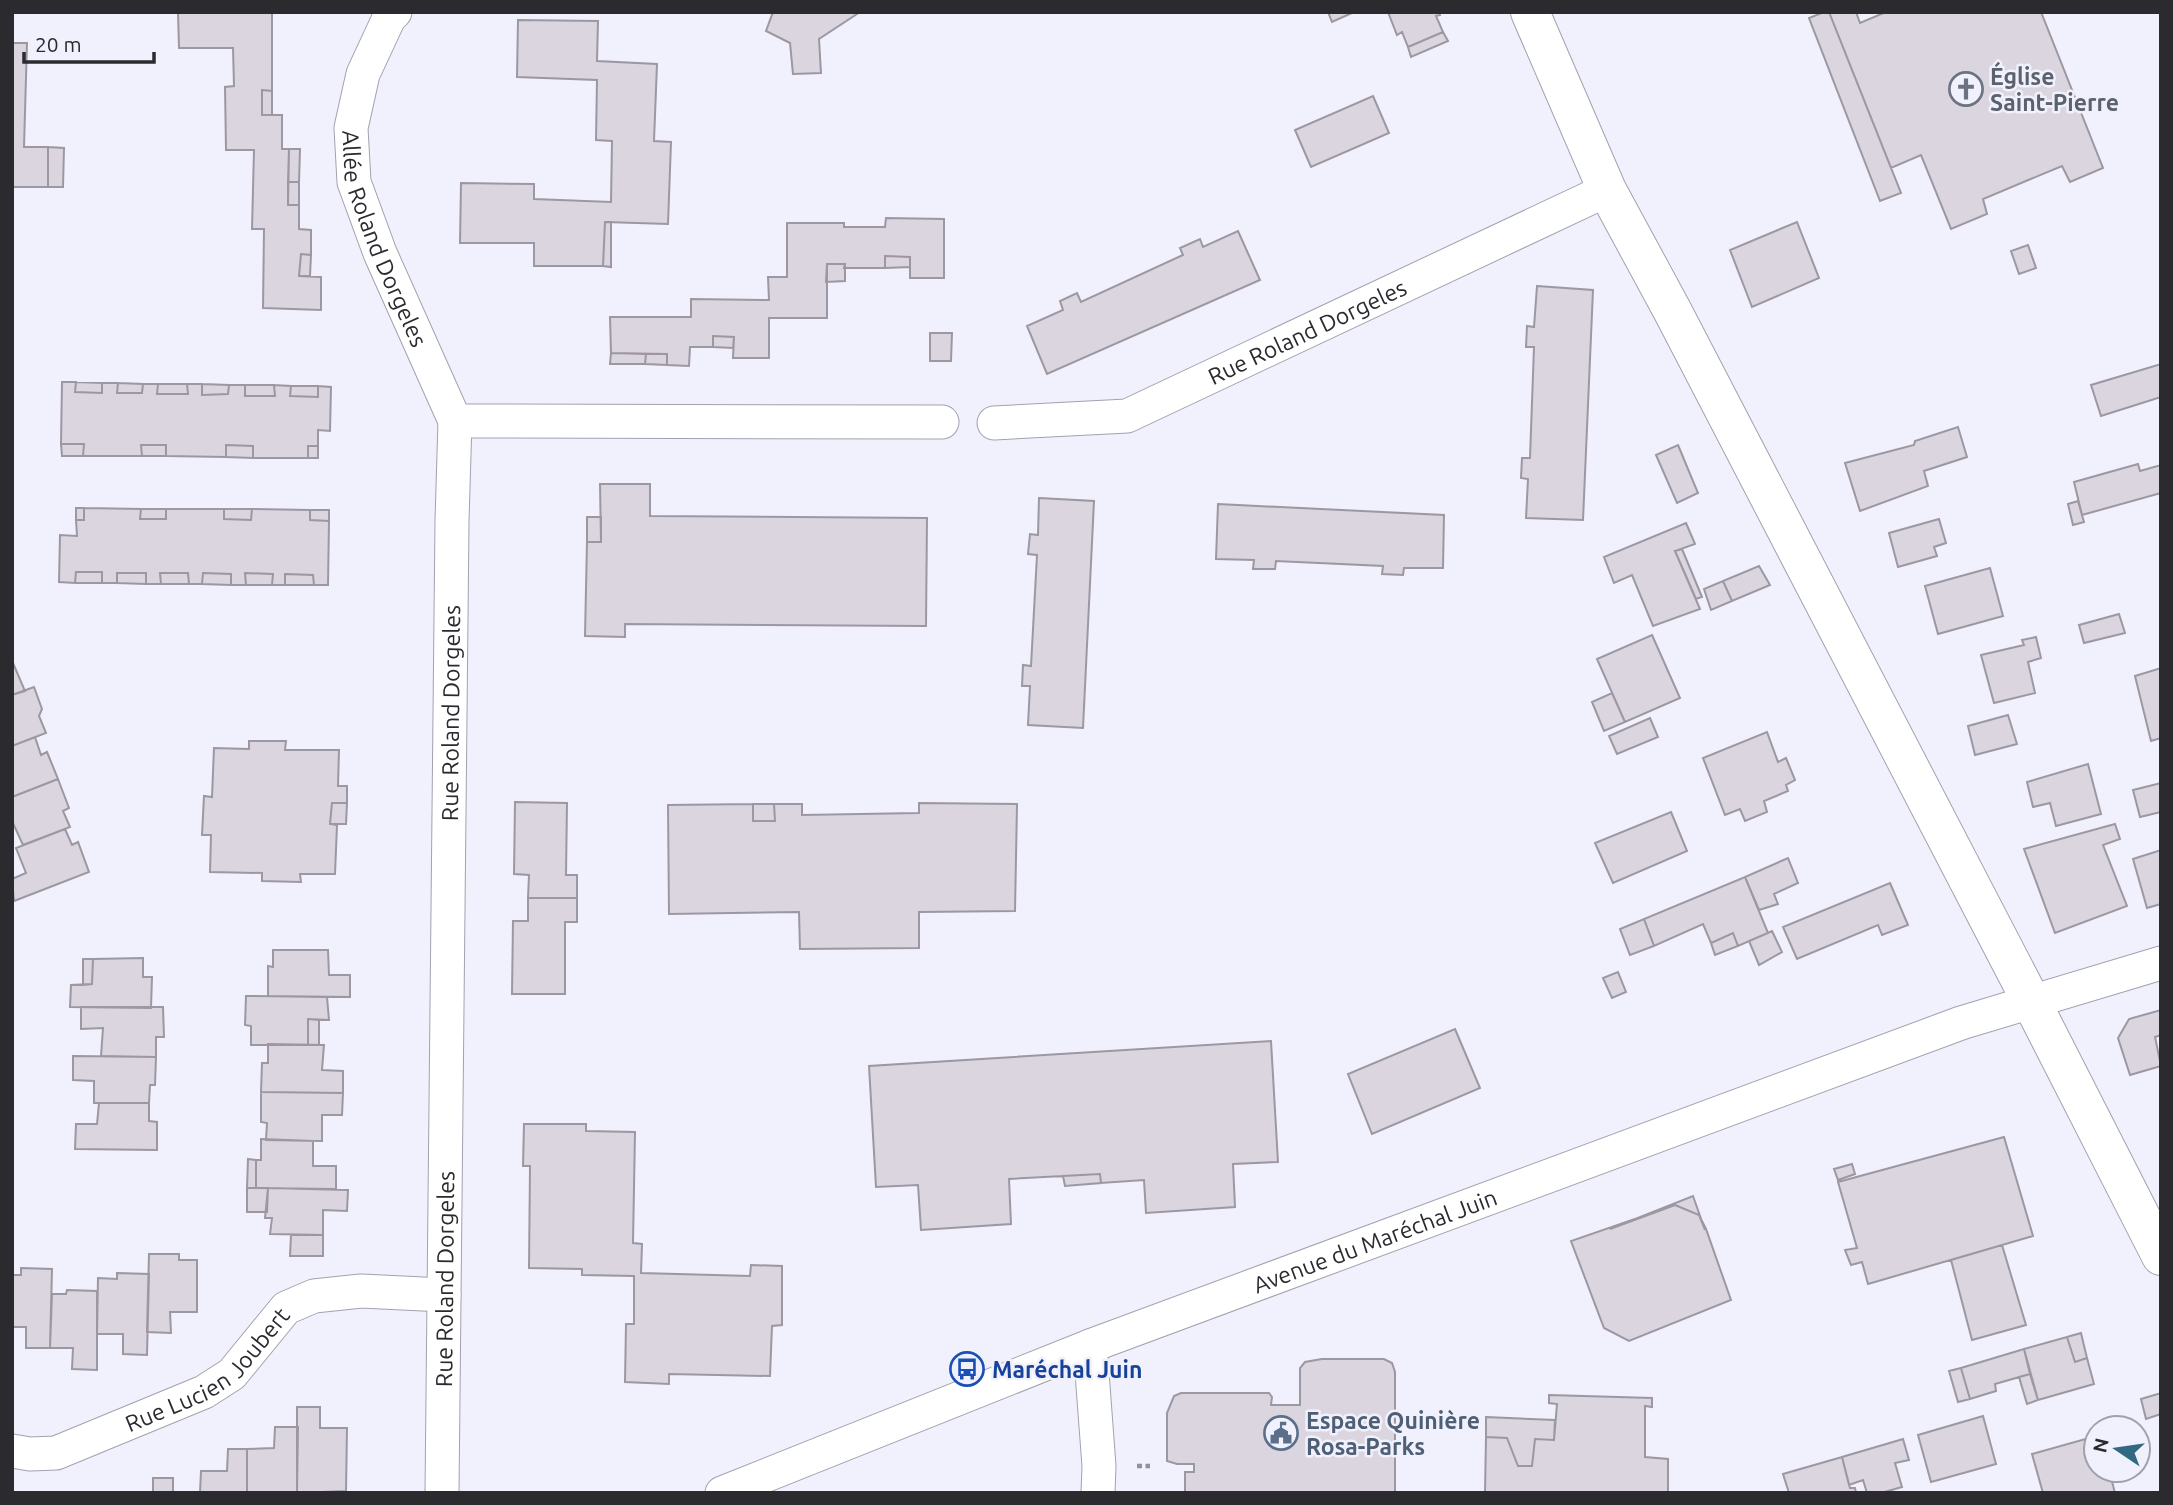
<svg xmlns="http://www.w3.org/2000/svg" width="2173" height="1505" font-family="Ubuntu,sans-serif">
	<rect width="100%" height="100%" fill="#f0f1fd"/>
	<!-- building -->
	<path fill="#dbd5e0" stroke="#9d97a1" stroke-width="2" d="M 178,12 L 272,12 L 272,91 L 262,90 L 262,115 L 282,115 L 282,149 L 289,149 L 288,205 L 299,205 L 299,229 L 311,230 L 311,255 L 301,254 L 299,276 L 321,277 L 321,310 L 263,308 L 264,229 L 252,229 L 254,150 L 226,150 L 225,87 L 234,86 L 233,48 L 179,48 Z
		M 773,12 L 860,12 L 819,39 L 821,73 L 793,74 L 790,43 L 766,31 Z
		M 1328,12 L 1354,12 L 1332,22 Z
		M 1388,12 L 1439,12 L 1440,15 L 1436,16 L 1443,32 L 1408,47 L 1402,32 L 1397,35 Z
		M 1824,12 L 1829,12 L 1901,193 L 1880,201 L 1809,18 Z
		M 1829,12 L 1856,12 L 1860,23 L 1886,12 L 2041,12 L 2103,168 L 2070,182 L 2062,166 L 1983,199 L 1987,214 L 1951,229 L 1921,155 L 1891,168 Z
		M 518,20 L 598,21 L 597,61 L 657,64 L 654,141 L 671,142 L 668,224 L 605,222 L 603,266 L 534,266 L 534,243 L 460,243 L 461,183 L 534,184 L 534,199 L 611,202 L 612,141 L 596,140 L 597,80 L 517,77 Z
		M 1443,32 L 1448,41 L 1411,57 L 1408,47 Z
		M 12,43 L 27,43 L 24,147 L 48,147 L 48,187 L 12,187 Z
		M 262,90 L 272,91 L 272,115 L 262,115 Z
		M 1373,96 L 1389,133 L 1311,167 L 1295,130 Z
		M 48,147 L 64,148 L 63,187 L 48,187 Z
		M 289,149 L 300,149 L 299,182 L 288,182 Z
		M 288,182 L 299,182 L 299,205 L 288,205 Z
		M 886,218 L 944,219 L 944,278 L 910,278 L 910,257 L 885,256 L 885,268 L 844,268 L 845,264 L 827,264 L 827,318 L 769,318 L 769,358 L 733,358 L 734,337 L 713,336 L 713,347 L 690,347 L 689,366 L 667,365 L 667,354 L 611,353 L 610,317 L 691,317 L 691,299 L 769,300 L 768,277 L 787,277 L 787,223 L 844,223 L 844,227 L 885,227 Z
		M 605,222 L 611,222 L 611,267 L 603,266 Z
		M 1797,222 L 1819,278 L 1752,307 L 1730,250 Z
		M 1238,231 L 1260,280 L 1047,374 L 1027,326 L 1063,310 L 1060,301 L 1077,293 L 1081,302 L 1183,255 L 1180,248 L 1200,239 L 1203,247 Z
		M 2028,245 L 2036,268 L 2019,274 L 2011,251 Z
		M 301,254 L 311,255 L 310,276 L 299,276 Z
		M 885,256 L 910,257 L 910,267 L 885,268 Z
		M 827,264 L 845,264 L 845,281 L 826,282 Z
		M 1537,286 L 1593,290 L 1583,520 L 1526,518 L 1528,479 L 1521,478 L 1522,458 L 1530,458 L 1534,347 L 1526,347 L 1527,326 L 1534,327 Z
		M 930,333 L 952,333 L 951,361 L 930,361 Z
		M 713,336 L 734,337 L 733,348 L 713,347 Z
		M 611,353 L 646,354 L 645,364 L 610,364 Z
		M 646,354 L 667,354 L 667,365 L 645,364 Z
		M 2161,364 L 2161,397 L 2101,416 L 2091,385 Z
		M 62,382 L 76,382 L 75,392 L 102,393 L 102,383 L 118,383 L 117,393 L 142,393 L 143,384 L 158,384 L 157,394 L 188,394 L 187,384 L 202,384 L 202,395 L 228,394 L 229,385 L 245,385 L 245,396 L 275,396 L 274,385 L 291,386 L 290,396 L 318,397 L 318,386 L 331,387 L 330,431 L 318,430 L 318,446 L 308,446 L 308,458 L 253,458 L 253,446 L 226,445 L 226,457 L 166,456 L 166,445 L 141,445 L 142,456 L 83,456 L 84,444 L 61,444 Z
		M 76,382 L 102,383 L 102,393 L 75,392 Z
		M 118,383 L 143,384 L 142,393 L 117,393 Z
		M 158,384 L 187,384 L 188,394 L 157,394 Z
		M 202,384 L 229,385 L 228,394 L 202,395 Z
		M 245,385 L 274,385 L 275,396 L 245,396 Z
		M 291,386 L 318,386 L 318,397 L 290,396 Z
		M 1958,427 L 1967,457 L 1924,471 L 1928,486 L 1860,511 L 1845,463 L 1914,445 L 1915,441 Z
		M 61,444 L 84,444 L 83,456 L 62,456 Z
		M 141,445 L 166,445 L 166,456 L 142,456 Z
		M 226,445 L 253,446 L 253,458 L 226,457 Z
		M 1678,445 L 1698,493 L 1677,503 L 1656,455 Z
		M 308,446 L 318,446 L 318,458 L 308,458 Z
		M 2138,464 L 2140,471 L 2161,465 L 2161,493 L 2082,515 L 2074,482 Z
		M 600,484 L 650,484 L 650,516 L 927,518 L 926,626 L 625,624 L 625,637 L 585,636 L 587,542 L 601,542 Z
		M 1039,498 L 1094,501 L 1083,728 L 1028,725 L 1030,686 L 1022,686 L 1023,665 L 1031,666 L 1037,555 L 1028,554 L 1030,534 L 1038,535 Z
		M 2078,501 L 2084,522 L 2073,525 L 2068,504 Z
		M 1218,504 L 1444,515 L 1443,568 L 1404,568 L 1403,575 L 1382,574 L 1383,566 L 1276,561 L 1275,569 L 1253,569 L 1254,560 L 1216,559 Z
		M 76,508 L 84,508 L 84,520 L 76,520 Z
		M 84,508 L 141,509 L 140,519 L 166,519 L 166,509 L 224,509 L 224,519 L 251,520 L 252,509 L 310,510 L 310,520 L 329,521 L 328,585 L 314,585 L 313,575 L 285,574 L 285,585 L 272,585 L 273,574 L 245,573 L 246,585 L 231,585 L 231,574 L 203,573 L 202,584 L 189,584 L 188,573 L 160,573 L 161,584 L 146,584 L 146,573 L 117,573 L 117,583 L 102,583 L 102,572 L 76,572 L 75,583 L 59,582 L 60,535 L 77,536 L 76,520 L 84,520 Z
		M 141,509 L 166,509 L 166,519 L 140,519 Z
		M 224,509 L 252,509 L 251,520 L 224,519 Z
		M 310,510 L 329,510 L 329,521 L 310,520 Z
		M 587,517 L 601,517 L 601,542 L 587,542 Z
		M 1939,519 L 1946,543 L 1934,547 L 1937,556 L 1898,567 L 1889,533 Z
		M 1686,523 L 1695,544 L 1675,551 L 1700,609 L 1653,626 L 1632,575 L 1614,583 L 1604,557 Z
		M 1682,549 L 1702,597 L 1696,599 L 1675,551 Z
		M 1759,566 L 1770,585 L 1732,601 L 1723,581 Z
		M 1990,568 L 2003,616 L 1938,634 L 1925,586 Z
		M 76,572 L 102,572 L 102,583 L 75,583 Z
		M 117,573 L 146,573 L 146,584 L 117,583 Z
		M 160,573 L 188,573 L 189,584 L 161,584 Z
		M 203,573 L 231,574 L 231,585 L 202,584 Z
		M 245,573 L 273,574 L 272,585 L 246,585 Z
		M 285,574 L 313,575 L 314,585 L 285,585 Z
		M 1723,581 L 1732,601 L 1711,610 L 1704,589 Z
		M 2119,614 L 2125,633 L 2084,643 L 2079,625 Z
		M 1652,635 L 1680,698 L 1625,722 L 1597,659 Z
		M 2036,637 L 2041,658 L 2028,662 L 2035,693 L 1994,703 L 1981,655 L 2024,645 L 2022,640 Z
		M 13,663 L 25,691 L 12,695 L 12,664 Z
		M 2161,668 L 2161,738 L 2151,741 L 2135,676 Z
		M 34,687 L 42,709 L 39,716 L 46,733 L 12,746 L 12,695 Z
		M 1612,693 L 1625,722 L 1604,731 L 1592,702 Z
		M 2008,715 L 2017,744 L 1975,755 L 1968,726 Z
		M 1650,718 L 1658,737 L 1617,754 L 1609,736 Z
		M 1767,732 L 1778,762 L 1786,758 L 1795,780 L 1786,785 L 1788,791 L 1764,801 L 1767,812 L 1745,821 L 1740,809 L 1725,815 L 1703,758 Z
		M 35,737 L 41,755 L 47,752 L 58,779 L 12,797 L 12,746 Z
		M 249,741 L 286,741 L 285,750 L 339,750 L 338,786 L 347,786 L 347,803 L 332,803 L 330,824 L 337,825 L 335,874 L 300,874 L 301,882 L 262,881 L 262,873 L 210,872 L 211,835 L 202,835 L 204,796 L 212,797 L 214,748 L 249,749 Z
		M 2088,764 L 2101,814 L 2056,826 L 2050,803 L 2033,807 L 2027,782 Z
		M 58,779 L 69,808 L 63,811 L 70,827 L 23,845 L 12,821 L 12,797 Z
		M 2161,783 L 2161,812 L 2140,817 L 2133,790 Z
		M 515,802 L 567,803 L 566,875 L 577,875 L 577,898 L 528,898 L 529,875 L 514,874 Z
		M 332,803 L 347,803 L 346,824 L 330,824 Z
		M 919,803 L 1017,804 L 1015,911 L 919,912 L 919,948 L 800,949 L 799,912 L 669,914 L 668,805 L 753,804 L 753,821 L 775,821 L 774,804 L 802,804 L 802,815 L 919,813 Z
		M 753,804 L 774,804 L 775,821 L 753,821 Z
		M 1671,812 L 1687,851 L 1613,883 L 1595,843 Z
		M 2115,824 L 2120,839 L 2103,845 L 2127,906 L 2055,933 L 2024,849 Z
		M 65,829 L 72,845 L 78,842 L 89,872 L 14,901 L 12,879 L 26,873 L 16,848 Z
		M 2161,850 L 2161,904 L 2147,908 L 2133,859 Z
		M 1788,858 L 1798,883 L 1774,894 L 1778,904 L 1759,910 L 1745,877 Z
		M 1745,877 L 1768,933 L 1738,946 L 1733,933 L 1711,943 L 1703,924 L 1654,946 L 1644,919 Z
		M 1890,883 L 1908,925 L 1882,935 L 1878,925 L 1797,959 L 1783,927 Z
		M 528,898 L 577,898 L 577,922 L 565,922 L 565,994 L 512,994 L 513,921 L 528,921 Z
		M 1644,919 L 1654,946 L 1630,955 L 1620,929 Z
		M 1772,931 L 1782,952 L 1759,965 L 1749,941 Z
		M 1733,933 L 1738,946 L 1715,955 L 1711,943 Z
		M 273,950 L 328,950 L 329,975 L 350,975 L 350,997 L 268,996 L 268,966 L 273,967 Z
		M 143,958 L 143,977 L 152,977 L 151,1008 L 70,1007 L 71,985 L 92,984 L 93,959 Z
		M 83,959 L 93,959 L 92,984 L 83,985 Z
		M 1618,972 L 1626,992 L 1612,998 L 1603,978 Z
		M 246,996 L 327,997 L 329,1020 L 308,1019 L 308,1045 L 251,1045 L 251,1026 L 245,1025 Z
		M 81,1007 L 163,1007 L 164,1037 L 156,1037 L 156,1057 L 101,1056 L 103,1028 L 81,1029 Z
		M 2161,1010 L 2161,1035 L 2155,1037 L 2161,1066 L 2130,1075 L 2118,1038 L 2129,1019 Z
		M 308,1019 L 319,1020 L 319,1045 L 308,1045 Z
		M 1455,1029 L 1480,1088 L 1372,1134 L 1348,1074 Z
		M 1271,1041 L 1278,1162 L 1233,1164 L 1235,1207 L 1146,1213 L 1144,1180 L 1101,1183 L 1100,1174 L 1009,1179 L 1011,1224 L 921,1230 L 918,1185 L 876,1187 L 869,1066 Z
		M 268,1044 L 324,1045 L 322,1070 L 343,1071 L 343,1093 L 261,1092 L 262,1063 L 268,1063 Z
		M 73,1056 L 156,1057 L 155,1085 L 150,1085 L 149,1103 L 94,1103 L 94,1081 L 73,1080 Z
		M 261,1092 L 343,1093 L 342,1115 L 322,1115 L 322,1141 L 266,1140 L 267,1123 L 261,1122 Z
		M 99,1103 L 149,1103 L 149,1121 L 157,1122 L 157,1150 L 75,1149 L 76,1124 L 97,1124 Z
		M 524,1124 L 586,1124 L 586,1131 L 635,1132 L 633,1243 L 642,1244 L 641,1273 L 750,1276 L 751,1265 L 782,1266 L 782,1325 L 772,1326 L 770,1376 L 669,1374 L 669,1384 L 625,1382 L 626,1324 L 634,1324 L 634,1276 L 582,1275 L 582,1269 L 529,1268 L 530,1166 L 523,1166 Z
		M 2004,1137 L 2033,1236 L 1868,1284 L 1862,1262 L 1851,1265 L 1845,1250 L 1857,1248 L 1838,1182 Z
		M 261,1139 L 313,1141 L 313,1166 L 336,1166 L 336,1189 L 256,1188 L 256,1160 L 261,1160 Z
		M 248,1159 L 256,1160 L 256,1188 L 247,1188 Z
		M 1852,1164 L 1855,1174 L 1838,1180 L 1834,1169 Z
		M 1100,1174 L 1101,1183 L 1065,1186 L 1063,1176 Z
		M 247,1188 L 268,1188 L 267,1212 L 247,1212 Z
		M 268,1188 L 348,1190 L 347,1211 L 323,1210 L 323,1235 L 270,1234 L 272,1218 L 265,1218 Z
		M 1693,1196 L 1705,1230 L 1699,1215 L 1675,1205 L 1610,1229 Z
		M 1675,1205 L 1699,1215 L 1706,1229 L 1731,1300 L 1629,1341 L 1604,1328 L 1571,1241 Z
		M 291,1235 L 323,1235 L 323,1256 L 290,1256 Z
		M 2002,1245 L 2026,1325 L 1972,1340 L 1951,1260 Z
		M 149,1254 L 179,1254 L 179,1260 L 197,1260 L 197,1312 L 170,1312 L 171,1333 L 147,1332 Z
		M 21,1268 L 52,1269 L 50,1348 L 26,1348 L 26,1327 L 12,1327 L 12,1275 L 21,1275 Z
		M 117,1273 L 149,1274 L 147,1355 L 123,1354 L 123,1334 L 97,1334 L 98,1278 L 117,1279 Z
		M 67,1290 L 97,1291 L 97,1370 L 72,1369 L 73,1348 L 50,1348 L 52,1294 L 66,1294 Z
		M 2081,1333 L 2087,1358 L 2075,1362 L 2067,1337 Z
		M 2067,1337 L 2075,1362 L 2087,1358 L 2094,1384 L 2038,1400 L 2024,1349 Z
		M 2024,1349 L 2030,1374 L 1995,1384 L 1996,1391 L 1970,1399 L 1961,1368 Z
		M 1322,1359 L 1384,1359 L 1392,1363 L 1395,1372 L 1395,1493 L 1185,1493 L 1185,1472 L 1194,1472 L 1194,1464 L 1177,1464 L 1167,1461 L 1167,1413 L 1174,1396 L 1181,1393 L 1269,1393 L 1272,1397 L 1271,1405 L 1300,1405 L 1300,1368 L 1305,1362 Z
		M 1961,1368 L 1970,1399 L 1958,1402 L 1949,1371 Z
		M 2030,1374 L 2038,1400 L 2027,1404 L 2019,1377 Z
		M 2161,1393 L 2161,1414 L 2146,1419 L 2141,1399 Z
		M 1549,1395 L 1652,1398 L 1652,1407 L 1645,1406 L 1645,1457 L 1668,1459 L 1668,1493 L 1485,1493 L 1486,1437 L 1507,1438 L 1518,1466 L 1532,1466 L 1535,1439 L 1554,1440 L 1557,1404 L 1549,1403 Z
		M 297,1407 L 320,1407 L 320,1428 L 347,1428 L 346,1491 L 297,1493 Z
		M 1983,1416 L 1996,1464 L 1931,1482 L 1918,1435 Z
		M 1486,1417 L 1555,1420 L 1554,1440 L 1535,1439 L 1532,1466 L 1518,1466 L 1507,1438 L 1486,1437 Z
		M 275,1427 L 298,1427 L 297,1493 L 247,1493 L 247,1449 L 274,1448 Z
		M 2096,1436 L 2096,1470 L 2109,1470 L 2115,1493 L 2043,1493 L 2032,1454 Z
		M 1903,1439 L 1909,1460 L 1895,1463 L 1902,1487 L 1881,1493 L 1867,1493 L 1863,1480 L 1849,1485 L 1842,1457 Z
		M 228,1449 L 247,1449 L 247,1493 L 200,1493 L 201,1471 L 227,1471 Z
		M 1842,1457 L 1850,1488 L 1855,1488 L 1856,1493 L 1789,1493 L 1783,1474 Z
		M 153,1478 L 173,1478 L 173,1493 L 153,1493 Z"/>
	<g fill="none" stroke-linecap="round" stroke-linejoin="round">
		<!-- street casing -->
		<g stroke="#a2a2ae" stroke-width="35">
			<g id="street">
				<path id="s1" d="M 395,12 L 389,18 L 363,74 L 351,128 L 354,182 L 380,253 L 455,421"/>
				<path id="s2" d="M 994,423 L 1127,416 L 1607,190"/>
				<path d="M 1090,1346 L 1099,1466 L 1098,1493"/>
				<path id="s3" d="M 12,1451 L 30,1454 L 56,1453 L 204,1392 L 232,1374 L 286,1308 L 314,1296 L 361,1291 L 444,1295"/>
				<path id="s4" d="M 442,1493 L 452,521 L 455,421 L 942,422"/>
				<path id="s5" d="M 722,1493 L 1090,1346 L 1961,1023 L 2161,963"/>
			</g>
		</g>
		<!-- secondary casing -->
		<g stroke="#a2a2ae" stroke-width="40">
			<path id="secondary" d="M 1530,12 L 1607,190 L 1672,310 L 2031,1001 L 2161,1256"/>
		</g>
		<!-- path -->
		<path stroke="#91919a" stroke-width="4.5" stroke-dasharray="5 3.5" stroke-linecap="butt" d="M 1137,1466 L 1150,1466"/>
		<!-- street -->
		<use href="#street" stroke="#fff" stroke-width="33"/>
		<!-- secondary -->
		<use href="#secondary" stroke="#fff" stroke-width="38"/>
	</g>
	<!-- icons -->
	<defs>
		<g id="church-ring" transform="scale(1.75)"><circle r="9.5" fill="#f0f1fd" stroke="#6b7280" stroke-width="1.5"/><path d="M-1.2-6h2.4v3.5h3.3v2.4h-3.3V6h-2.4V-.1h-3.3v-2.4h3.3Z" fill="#6b7280"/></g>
		<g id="bus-ring" transform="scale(1.75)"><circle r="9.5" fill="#f0f1fd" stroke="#1a4fb4" stroke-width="1.5"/><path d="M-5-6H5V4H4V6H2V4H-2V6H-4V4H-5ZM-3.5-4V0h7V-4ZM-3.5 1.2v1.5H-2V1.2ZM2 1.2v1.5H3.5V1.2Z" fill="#1a4fb4"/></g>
		<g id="civic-ring" transform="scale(1.75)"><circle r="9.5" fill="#f0f1fd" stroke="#5c6f8a" stroke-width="1.5"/><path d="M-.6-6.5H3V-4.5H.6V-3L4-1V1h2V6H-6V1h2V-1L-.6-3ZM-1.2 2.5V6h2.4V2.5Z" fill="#5c6f8a"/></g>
	</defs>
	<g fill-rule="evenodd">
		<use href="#church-ring" x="1966" y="89"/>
		<use href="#bus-ring" x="967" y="1369"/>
		<use href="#civic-ring" x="1281" y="1433"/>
	</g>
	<g text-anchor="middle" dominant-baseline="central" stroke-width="5" stroke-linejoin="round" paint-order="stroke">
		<!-- worship labels -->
		<g font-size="23" font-weight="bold" fill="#5b616d" stroke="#f0f1fd" text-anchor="start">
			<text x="1990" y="76">Église<tspan x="1990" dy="26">Saint-Pierre</tspan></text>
		</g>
		<!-- street labels -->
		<g font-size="23" fill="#2a2a2f" stroke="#f0f1fd">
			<text stroke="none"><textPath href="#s1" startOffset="242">Allée Roland Dorgeles</textPath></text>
			<text stroke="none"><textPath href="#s2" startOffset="332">Rue Roland Dorgeles</textPath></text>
			<text stroke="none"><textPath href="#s4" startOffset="780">Rue Roland Dorgeles</textPath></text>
			<text stroke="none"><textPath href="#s5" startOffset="700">Avenue du Maréchal Juin</textPath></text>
			<text stroke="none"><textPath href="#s4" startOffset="214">Rue Roland Dorgeles</textPath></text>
			<text stroke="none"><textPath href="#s3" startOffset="220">Rue Lucien Joubert</textPath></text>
		</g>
		<!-- transit labels -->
		<g font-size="23" font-weight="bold" fill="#164399" stroke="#f0f1fd" text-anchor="start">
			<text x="992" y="1369">Maréchal Juin</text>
		</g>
		<!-- service labels -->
		<g font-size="23" font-weight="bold" fill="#4e5e75" stroke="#f0f1fd" text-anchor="start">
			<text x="1306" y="1420">Espace Quinière<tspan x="1306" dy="26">Rosa-Parks</tspan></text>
		</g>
	</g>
	<!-- border -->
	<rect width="2173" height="1505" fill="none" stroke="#2a2a2f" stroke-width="28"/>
	<!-- north arrow -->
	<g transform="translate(2117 1449) rotate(283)"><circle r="33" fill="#f0f1fd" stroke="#a1a1ab" stroke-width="2"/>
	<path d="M0-5L12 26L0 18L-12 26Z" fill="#316983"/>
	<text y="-10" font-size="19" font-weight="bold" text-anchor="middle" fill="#2a2a2f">N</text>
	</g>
	<!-- scale -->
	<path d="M24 52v10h130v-10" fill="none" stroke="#2a2a2f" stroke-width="3.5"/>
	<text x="35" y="52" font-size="21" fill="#2a2a2f" stroke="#f0f1fd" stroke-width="5" paint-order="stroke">20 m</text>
</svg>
